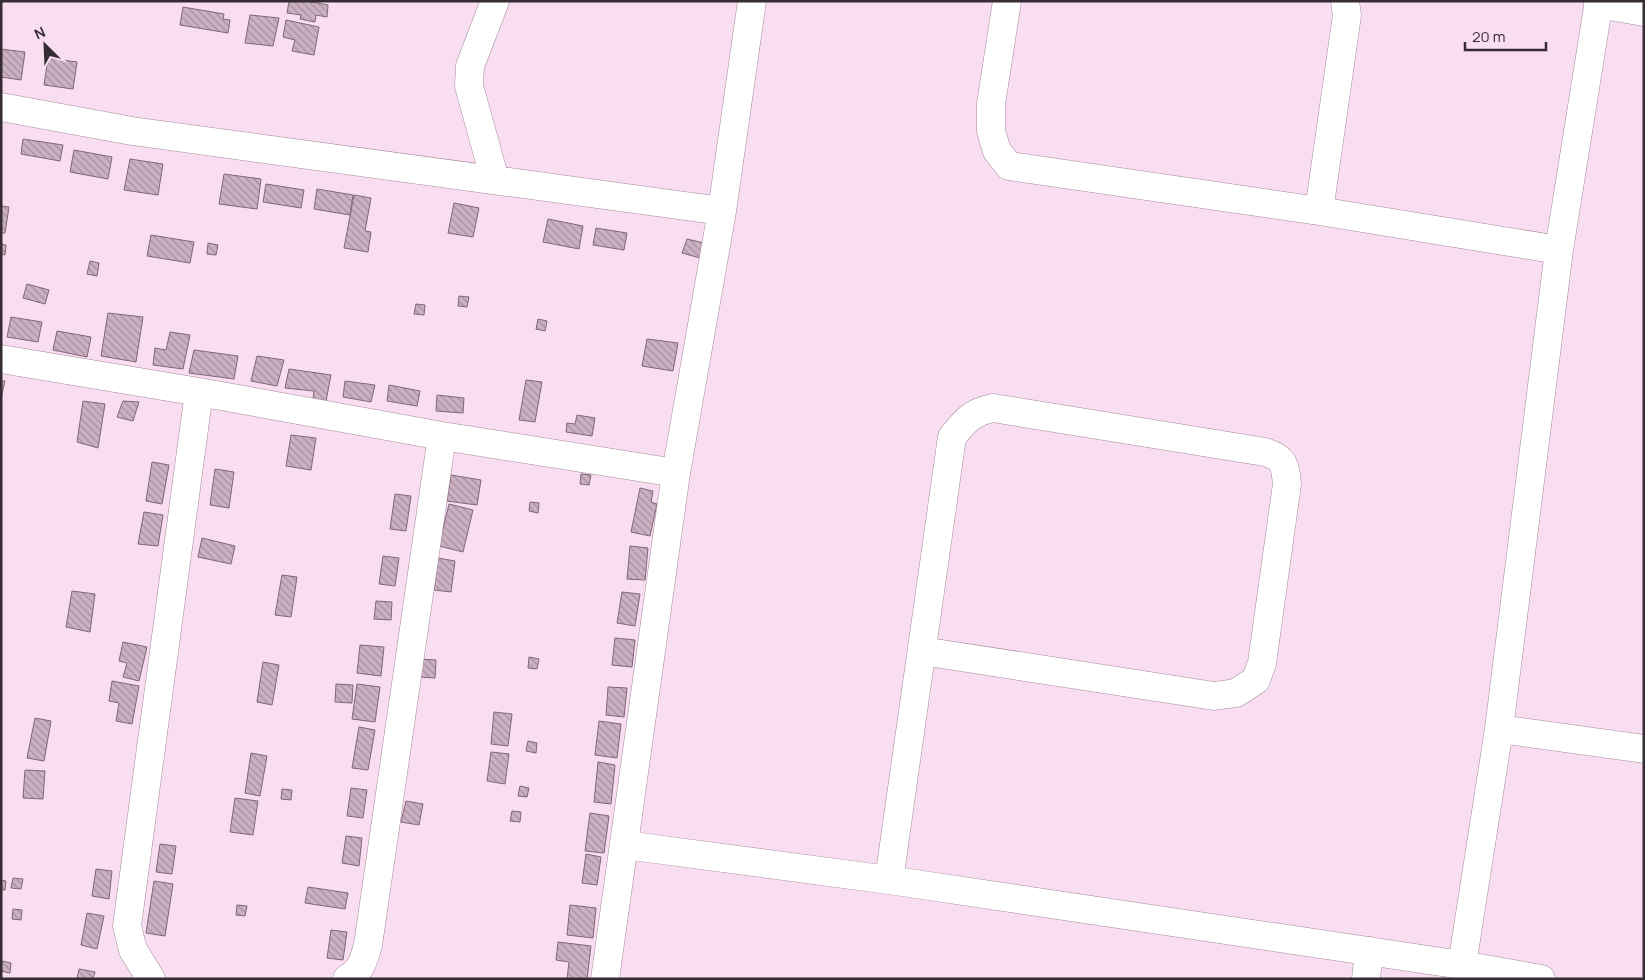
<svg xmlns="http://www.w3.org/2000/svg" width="1645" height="980" font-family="Manrope,sans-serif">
	<defs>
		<pattern id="building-back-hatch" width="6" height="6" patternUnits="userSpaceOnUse" patternTransform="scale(1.25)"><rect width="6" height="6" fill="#ccb1c3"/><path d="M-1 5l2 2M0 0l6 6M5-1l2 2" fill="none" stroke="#a6909f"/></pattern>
	</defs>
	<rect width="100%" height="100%" fill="#f9def1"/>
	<!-- building -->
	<path fill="url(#building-back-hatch)" stroke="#7f6777" d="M 289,1 L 307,1 L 328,5 L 327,17 L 316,15 L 315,22 L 300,19 L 301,15 L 287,13 Z
		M 183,7 L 224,14 L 223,19 L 230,20 L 228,33 L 180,25 Z
		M 250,15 L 279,18 L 273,46 L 245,43 Z
		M 286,20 L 319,27 L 314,55 L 292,51 L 295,40 L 283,37 Z
		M 1,49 L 25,52 L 21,80 L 1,77 Z
		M 48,58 L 77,62 L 73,89 L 44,85 Z
		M 23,139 L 63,145 L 60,161 L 21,154 Z
		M 74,150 L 112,157 L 108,179 L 70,172 Z
		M 130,159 L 163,164 L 158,195 L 124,190 Z
		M 224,174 L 261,179 L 257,209 L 219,204 Z
		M 266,184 L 304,190 L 301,208 L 263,202 Z
		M 317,189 L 353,195 L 350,215 L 314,209 Z
		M 354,195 L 371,198 L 365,231 L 371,232 L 368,252 L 344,248 Z
		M 454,203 L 479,208 L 473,237 L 448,233 Z
		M 1,206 L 9,207 L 5,233 L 1,233 Z
		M 548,219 L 583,226 L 579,249 L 543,242 Z
		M 596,228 L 627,233 L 624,250 L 593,245 Z
		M 151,235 L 194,242 L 190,263 L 147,256 Z
		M 687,239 L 704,243 L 700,258 L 682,253 Z
		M 208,243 L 218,245 L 216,255 L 207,254 Z
		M 1,244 L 6,245 L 5,255 L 1,254 Z
		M 90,261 L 99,263 L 97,276 L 87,274 Z
		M 27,284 L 49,290 L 45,304 L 23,298 Z
		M 459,296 L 469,297 L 467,307 L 458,306 Z
		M 416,304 L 425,305 L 424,315 L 414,314 Z
		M 108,313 L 143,317 L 136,362 L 101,356 Z
		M 11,317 L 42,322 L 38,342 L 7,337 Z
		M 538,319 L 547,321 L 545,331 L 536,329 Z
		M 57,331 L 91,337 L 87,357 L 53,350 Z
		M 170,332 L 190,335 L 183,369 L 153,365 L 155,348 L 166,350 Z
		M 647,339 L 678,343 L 673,371 L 642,366 Z
		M 194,350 L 238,356 L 234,379 L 189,373 Z
		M 257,356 L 284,360 L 277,386 L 251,381 Z
		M 289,369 L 331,375 L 326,401 L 313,399 L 314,391 L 285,388 Z
		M 526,380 L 542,382 L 535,422 L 519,420 Z
		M 1,381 L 5,381 L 1,399 Z
		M 345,381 L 375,385 L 371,402 L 343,397 Z
		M 389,385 L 420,391 L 417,406 L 387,401 Z
		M 437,395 L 464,398 L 463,413 L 436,411 Z
		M 83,401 L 105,404 L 98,448 L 77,442 Z
		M 123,401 L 139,402 L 133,421 L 117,417 Z
		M 577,415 L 595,418 L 592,436 L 566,432 L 567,423 L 575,424 Z
		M 291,435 L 316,438 L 311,470 L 286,466 Z
		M 152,462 L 169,465 L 162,504 L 146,501 Z
		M 215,469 L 234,472 L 229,508 L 210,505 Z
		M 581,474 L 591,475 L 589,485 L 580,484 Z
		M 451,475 L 481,480 L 477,505 L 447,501 Z
		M 640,488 L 653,491 L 651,502 L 657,504 L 650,536 L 631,532 Z
		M 395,494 L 411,496 L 406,531 L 390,529 Z
		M 530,502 L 539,503 L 538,513 L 529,511 Z
		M 449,504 L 473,510 L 463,552 L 439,546 Z
		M 144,512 L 163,515 L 158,546 L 138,544 Z
		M 202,538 L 235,546 L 231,564 L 198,557 Z
		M 630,546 L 648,548 L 645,580 L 627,579 Z
		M 383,556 L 399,558 L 395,586 L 379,584 Z
		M 438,558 L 455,561 L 451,592 L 434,590 Z
		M 282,575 L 297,577 L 291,617 L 275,615 Z
		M 72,591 L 95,594 L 90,632 L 66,627 Z
		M 622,592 L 640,594 L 635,626 L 617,623 Z
		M 376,601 L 392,602 L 391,620 L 374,619 Z
		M 615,638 L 635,640 L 632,667 L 612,665 Z
		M 123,642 L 147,647 L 139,681 L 123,677 L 127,663 L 119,661 Z
		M 360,645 L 384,647 L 381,676 L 357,673 Z
		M 529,657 L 539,659 L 537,669 L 528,668 Z
		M 420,659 L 436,660 L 435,678 L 418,677 Z
		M 263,662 L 279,665 L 272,705 L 257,702 Z
		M 112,681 L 139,686 L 132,724 L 116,721 L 119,703 L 109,701 Z
		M 336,684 L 353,685 L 352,703 L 335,702 Z
		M 357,684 L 380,687 L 375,722 L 352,719 Z
		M 608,687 L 627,688 L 624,717 L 606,715 Z
		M 494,712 L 512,714 L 508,746 L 491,744 Z
		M 35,718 L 51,721 L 44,761 L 27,758 Z
		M 599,721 L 621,724 L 617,758 L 595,755 Z
		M 359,727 L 375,730 L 368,770 L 352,768 Z
		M 528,741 L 537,743 L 536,753 L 526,751 Z
		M 491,752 L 509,754 L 505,784 L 487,781 Z
		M 251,753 L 267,756 L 260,796 L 245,793 Z
		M 598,762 L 615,765 L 611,804 L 594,802 Z
		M 25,770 L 45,771 L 43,799 L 23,798 Z
		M 520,786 L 529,788 L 527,797 L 518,796 Z
		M 351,788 L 367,790 L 363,818 L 347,816 Z
		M 282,789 L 292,790 L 291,800 L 281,799 Z
		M 235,798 L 258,801 L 253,835 L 230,832 Z
		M 406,801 L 423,804 L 419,825 L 401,822 Z
		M 512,811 L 521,812 L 520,822 L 510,821 Z
		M 590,813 L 609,816 L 604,853 L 585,851 Z
		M 346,836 L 362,838 L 359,866 L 342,863 Z
		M 160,844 L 176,846 L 172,874 L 156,872 Z
		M 586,854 L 601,857 L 597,885 L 582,883 Z
		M 96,869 L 112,871 L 109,899 L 92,896 Z
		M 13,878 L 23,879 L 21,889 L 11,888 Z
		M 1,880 L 6,881 L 5,890 L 1,890 Z
		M 154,881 L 173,884 L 165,936 L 146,933 Z
		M 308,887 L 348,893 L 345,909 L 305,903 Z
		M 237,905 L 247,906 L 245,916 L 236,915 Z
		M 570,905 L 596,908 L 593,938 L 567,935 Z
		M 13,909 L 22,910 L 21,920 L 12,919 Z
		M 87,913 L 104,916 L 97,949 L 81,945 Z
		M 331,930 L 347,932 L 343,960 L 327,958 Z
		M 558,942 L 591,946 L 587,979 L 567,979 L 569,962 L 556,960 Z
		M 2,961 L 11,963 L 10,973 L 1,971 Z
		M 79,969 L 95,972 L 93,979 L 77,979 Z"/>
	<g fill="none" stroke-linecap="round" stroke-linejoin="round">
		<!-- minor casing -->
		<g stroke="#a38a9c" stroke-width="29">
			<path id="minor" d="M 495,1 L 470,66 L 469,86 L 495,180
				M 1007,1 L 991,104 L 991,131 L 997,151 L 1009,166 L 1319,211 L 1559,250
				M 1598,4 L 1644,12
				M 1,107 L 132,131 L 722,211
				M 1319,211 L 1347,15 L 1345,1
				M 1,359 L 199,392 L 442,436 L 676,473
				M 1499,729 L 1644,749
				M 625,845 L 889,880 L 1462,965 L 1541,979
				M 889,880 L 952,437 C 965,421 972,412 993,408 L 1265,452 C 1284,458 1285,464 1287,484 L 1262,663 L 1256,680 L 1236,693 L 1214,696 L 922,651
				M 1462,965 L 1499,729 L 1559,250 L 1599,1
				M 151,979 L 133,950 L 127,926 L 199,392
				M 347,979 C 362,969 363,962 368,945 L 442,436
				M 605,979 L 676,473 L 722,211 L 752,1
				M 1366,979 L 1369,951"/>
		</g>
		<!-- minor -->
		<use href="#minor" stroke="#fff" stroke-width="28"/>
	</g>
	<!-- border -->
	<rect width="1645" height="980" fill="none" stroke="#352b32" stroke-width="5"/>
	<!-- north arrow -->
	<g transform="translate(45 45) rotate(336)" stroke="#f9def1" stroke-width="4" paint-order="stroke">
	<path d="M0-4L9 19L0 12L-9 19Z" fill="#352b32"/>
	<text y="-8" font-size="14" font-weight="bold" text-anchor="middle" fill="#352b32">N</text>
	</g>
	<!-- scale -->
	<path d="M1465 42v8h81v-8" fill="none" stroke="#352b32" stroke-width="2.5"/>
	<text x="1472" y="42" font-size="15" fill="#352b32" stroke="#f9def1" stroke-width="4" paint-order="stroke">20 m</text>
</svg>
